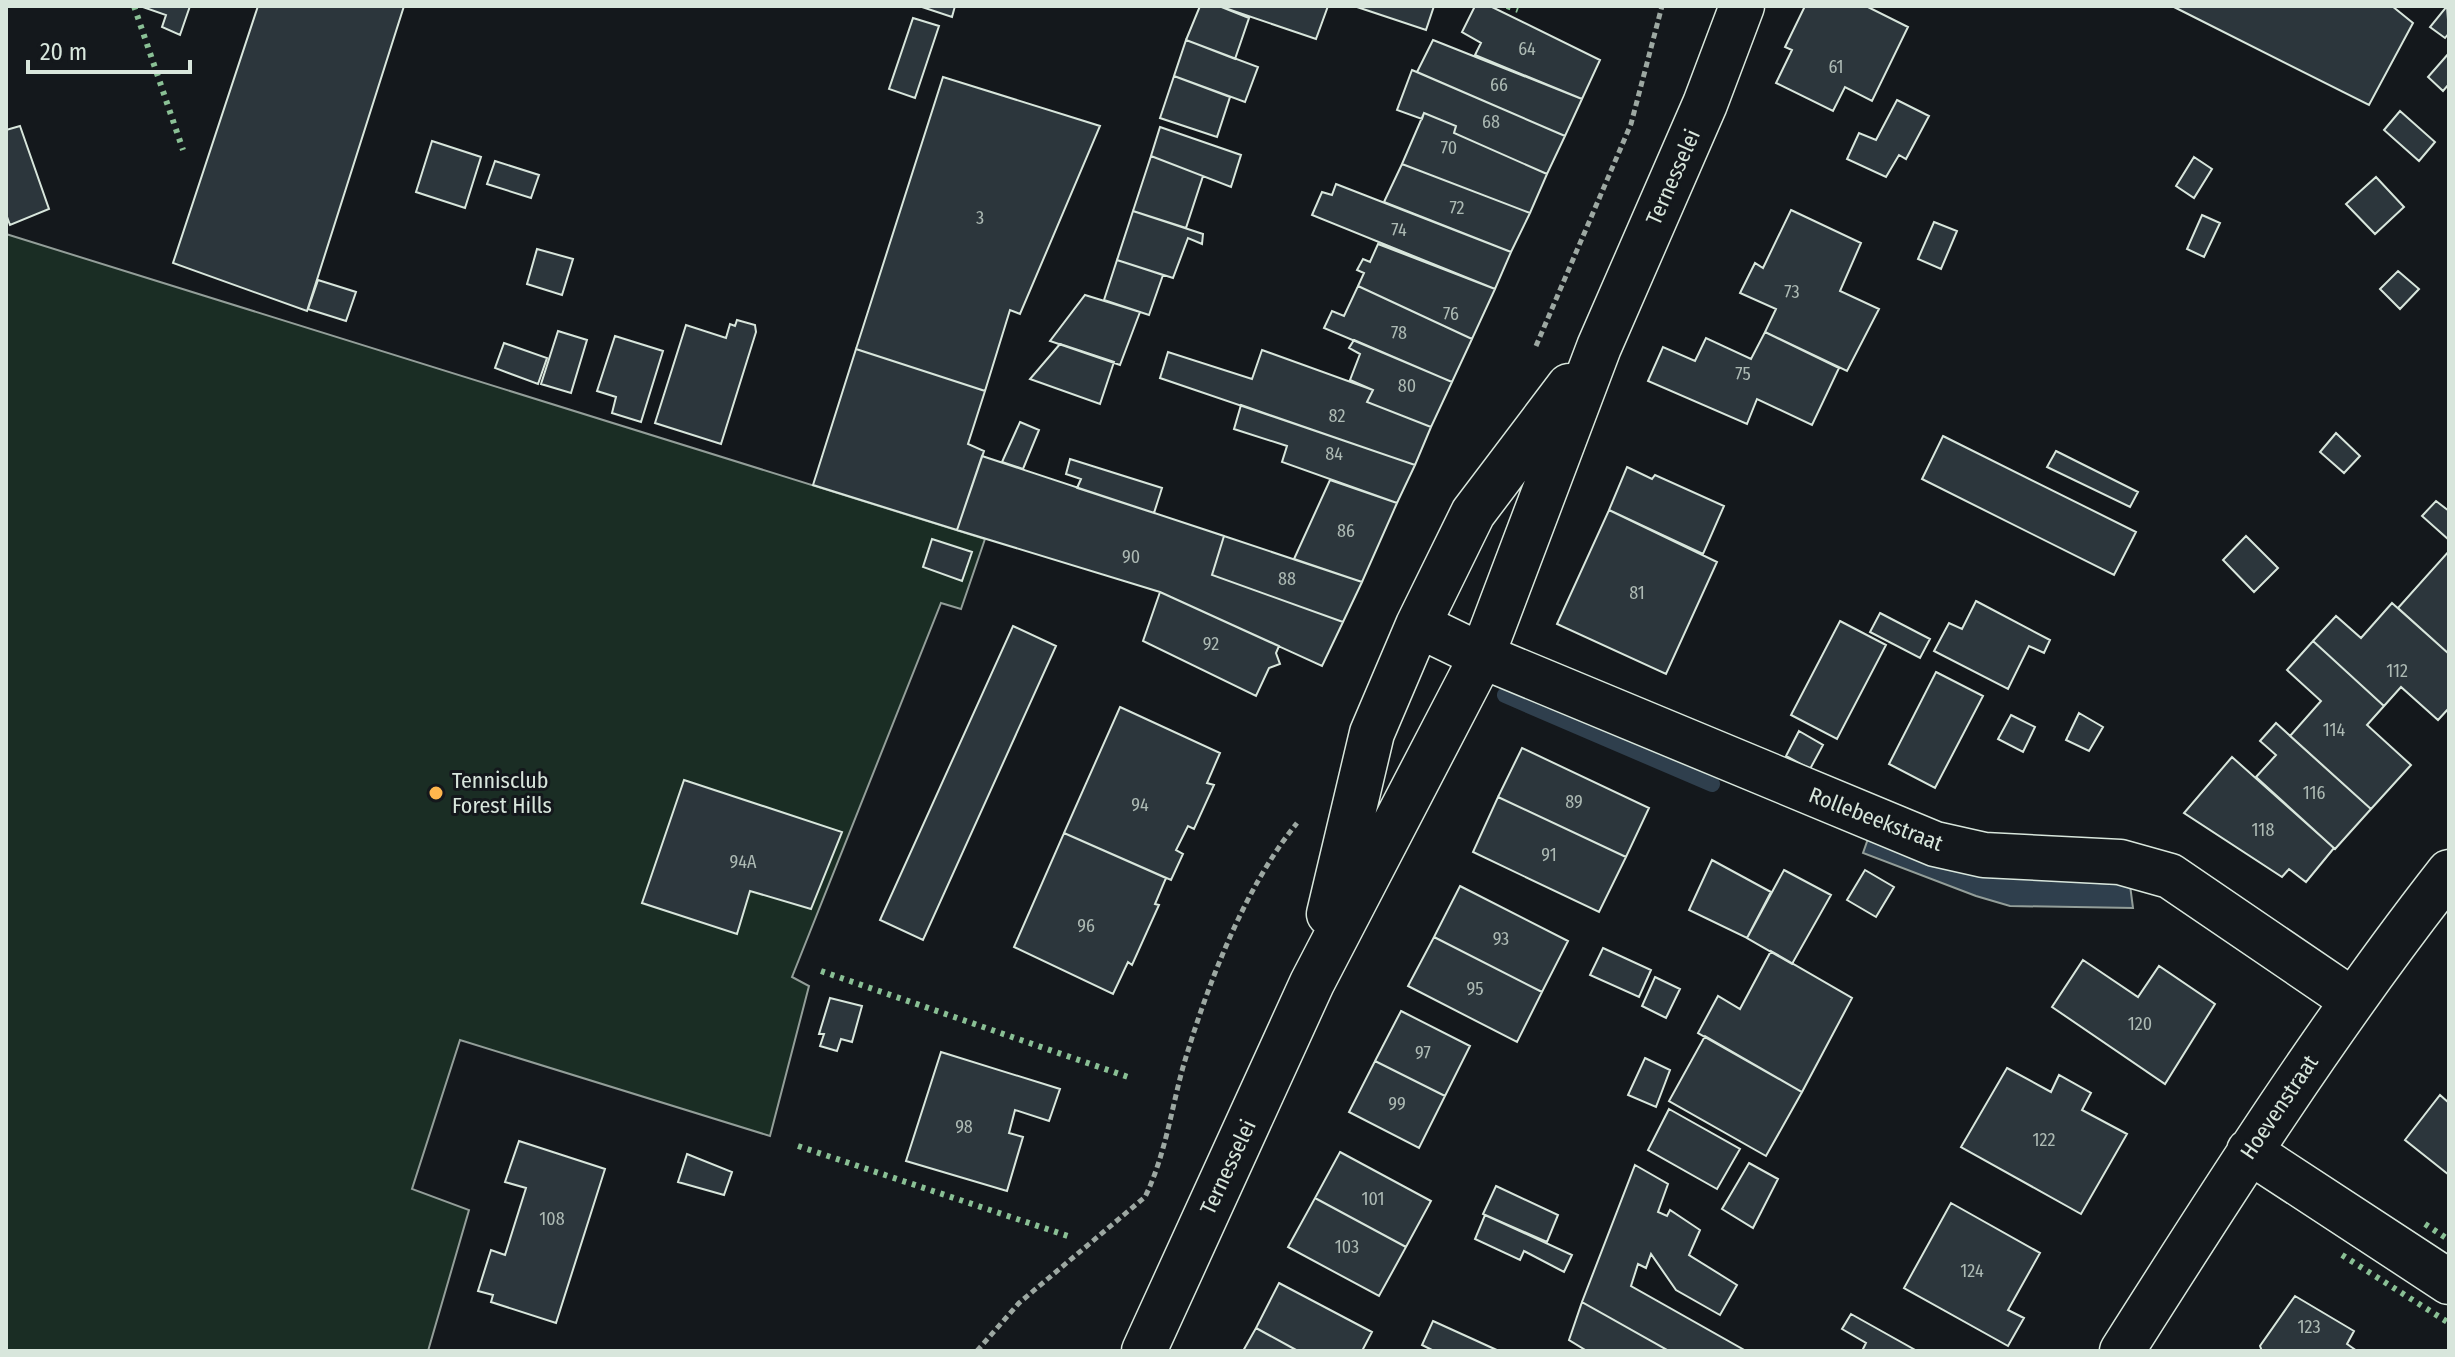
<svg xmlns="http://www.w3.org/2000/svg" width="2455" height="1357" font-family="'Fira Sans Condensed',sans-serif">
	<rect width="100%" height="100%" fill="#14181c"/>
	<!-- green -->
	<path fill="#1a2d24" stroke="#939e99" stroke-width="2" d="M 6,234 L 985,539 L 961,609 L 941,603 L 792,977 L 809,986 L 770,1136 L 460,1040 L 412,1189 L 469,1210 L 428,1351 L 6,1351 Z"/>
	<!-- water -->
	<path fill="#2f3f4d" stroke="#939e99" stroke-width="2" d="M 1869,836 L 2014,878 L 2130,885 L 2133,908 L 2010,906 L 1976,896 L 1863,853 Z"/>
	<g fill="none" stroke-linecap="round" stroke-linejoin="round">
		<!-- stream -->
		<path stroke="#2f3f4d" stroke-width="16" d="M 1505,695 L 1712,784"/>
	</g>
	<!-- building -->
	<path fill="#2c363c" stroke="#d8e6dc" stroke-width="2" d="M 140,6 L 190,6 L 180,35 L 162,27 L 166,15 Z
		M 258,6 L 404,6 L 307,311 L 173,263 Z
		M 919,6 L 955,6 L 952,17 Z
		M 1200,6 L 1219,6 L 1249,18 L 1235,59 L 1186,40 Z
		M 1219,6 L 1328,6 L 1316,39 Z
		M 1354,6 L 1434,6 L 1426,30 Z
		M 1475,6 L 1490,6 L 1600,60 L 1582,99 L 1475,55 L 1481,43 L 1462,32 Z
		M 1805,6 L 1866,6 L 1908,27 L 1872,101 L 1845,87 L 1833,111 L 1776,83 L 1792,50 L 1785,47 Z
		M 2172,6 L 2392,6 L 2413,23 L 2369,105 Z
		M 2447,6 L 2449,33 L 2445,38 L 2430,27 Z
		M 913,18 L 939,26 L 915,98 L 889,89 Z
		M 1186,40 L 1258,67 L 1245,102 L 1174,76 Z
		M 1433,40 L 1582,99 L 1565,136 L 1417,72 Z
		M 2449,53 L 2449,84 L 2443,91 L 2428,77 Z
		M 1412,70 L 1565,136 L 1547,174 L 1454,133 L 1456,126 L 1424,113 L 1422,119 L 1397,110 Z
		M 1174,76 L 1230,97 L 1217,137 L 1160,118 Z
		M 943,77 L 1100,126 L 1020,314 L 1010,310 L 985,391 L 856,349 Z
		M 1897,100 L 1929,116 L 1906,159 L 1899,155 L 1886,177 L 1847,159 L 1859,133 L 1876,140 Z
		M 2400,111 L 2435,142 L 2419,161 L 2384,130 Z
		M 1424,113 L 1456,126 L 1454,133 L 1547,174 L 1530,213 L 1402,164 Z
		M 20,126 L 49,209 L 10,225 L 6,214 L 6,130 Z
		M 1160,127 L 1241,155 L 1231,187 L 1151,156 Z
		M 432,141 L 481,157 L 465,208 L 416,192 Z
		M 1151,156 L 1203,176 L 1186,228 L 1133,211 Z
		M 2194,157 L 2212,169 L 2194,198 L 2176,186 Z
		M 495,161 L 539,175 L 531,198 L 487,184 Z
		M 1402,164 L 1530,213 L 1511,252 L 1384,202 Z
		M 2376,177 L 2404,207 L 2375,234 L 2346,204 Z
		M 1336,184 L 1511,252 L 1495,289 L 1312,215 L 1322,192 L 1332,195 Z
		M 1791,210 L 1861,243 L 1840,291 L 1879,309 L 1847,371 L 1765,332 L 1776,309 L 1740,293 L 1755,263 L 1763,268 Z
		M 1133,211 L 1203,234 L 1202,244 L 1188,238 L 1173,278 L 1117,260 Z
		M 2202,215 L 2220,223 L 2204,257 L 2187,249 Z
		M 1934,222 L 1957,231 L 1941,269 L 1918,259 Z
		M 1378,244 L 1495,289 L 1472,339 L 1358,286 L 1364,273 L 1357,270 L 1363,259 L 1370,262 Z
		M 537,249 L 573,259 L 562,295 L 527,284 Z
		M 1117,260 L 1163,275 L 1149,315 L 1104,300 Z
		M 2398,271 L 2419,289 L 2400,309 L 2380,289 Z
		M 318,280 L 356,292 L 346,321 L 308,309 Z
		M 1358,286 L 1472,339 L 1452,382 L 1324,328 L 1332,311 L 1344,316 Z
		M 1085,295 L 1140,312 L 1120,365 L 1050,341 Z
		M 737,320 L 755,325 L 756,332 L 721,444 L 655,423 L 686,325 L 726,338 L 730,324 L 735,326 Z
		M 558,331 L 587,340 L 571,393 L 541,384 Z
		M 1765,332 L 1839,368 L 1812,425 L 1757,399 L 1747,424 L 1648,381 L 1663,347 L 1695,361 L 1706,338 L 1751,359 Z
		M 615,336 L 663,351 L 641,422 L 612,413 L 616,397 L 597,391 Z
		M 1354,340 L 1452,382 L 1431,427 L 1367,402 L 1373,390 L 1350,380 L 1360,354 L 1349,348 Z
		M 504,343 L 547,358 L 538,384 L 495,368 Z
		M 1060,344 L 1114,362 L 1100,404 L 1030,379 Z
		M 856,349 L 985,391 L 968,444 L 984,451 L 957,530 L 813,485 Z
		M 1262,350 L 1373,390 L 1367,402 L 1431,427 L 1415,465 L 1160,378 L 1168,352 L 1252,379 Z
		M 1241,405 L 1415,465 L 1397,503 L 1282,462 L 1287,446 L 1234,429 Z
		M 1020,422 L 1039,430 L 1023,469 L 1002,462 Z
		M 2336,433 L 2360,456 L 2344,473 L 2320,452 Z
		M 1943,436 L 2136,532 L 2114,575 L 1922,479 Z
		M 2056,451 L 2138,492 L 2130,507 L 2047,467 Z
		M 982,456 L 1224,536 L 1212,575 L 1343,622 L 1322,666 L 1160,592 L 957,530 Z
		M 1070,459 L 1162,488 L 1154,513 L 1077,488 L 1081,479 L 1066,474 Z
		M 1627,467 L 1652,479 L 1655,475 L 1724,506 L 1703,554 L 1609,510 Z
		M 1330,480 L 1397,503 L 1362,582 L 1294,559 Z
		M 2436,501 L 2449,511 L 2449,540 L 2422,516 Z
		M 1609,510 L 1717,562 L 1666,674 L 1557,624 Z
		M 1224,536 L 1362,582 L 1343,622 L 1212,575 Z
		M 2246,536 L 2278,568 L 2254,592 L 2223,560 Z
		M 932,539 L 972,552 L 962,581 L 923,567 Z
		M 2449,551 L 2449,654 L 2398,608 Z
		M 1160,592 L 1279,646 L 1276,653 L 1280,664 L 1269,668 L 1256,696 L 1143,641 Z
		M 1976,601 L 2050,640 L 2044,653 L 2029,646 L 2008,689 L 1934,651 L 1949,623 L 1962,629 Z
		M 2392,603 L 2449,654 L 2449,708 L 2438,720 L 2401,687 L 2384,706 L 2313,641 L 2336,616 L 2361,638 Z
		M 1880,613 L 1930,639 L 1920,658 L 1870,632 Z
		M 1840,621 L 1886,645 L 1837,739 L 1791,715 Z
		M 1013,626 L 1056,646 L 923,940 L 880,920 Z
		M 2313,641 L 2384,706 L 2367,725 L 2411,765 L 2371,809 L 2290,736 L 2321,701 L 2287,670 Z
		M 1936,672 L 1983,696 L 1935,788 L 1889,764 Z
		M 1120,707 L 1220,753 L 1207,783 L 1214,785 L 1194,829 L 1188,826 L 1176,850 L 1183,854 L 1171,880 L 1064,833 Z
		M 2079,713 L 2103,727 L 2089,751 L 2066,740 Z
		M 2011,715 L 2035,727 L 2023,752 L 1998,739 Z
		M 2276,723 L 2371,809 L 2335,849 L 2256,777 L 2276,755 L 2260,741 Z
		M 1799,731 L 1823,745 L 1810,769 L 1786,756 Z
		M 1522,748 L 1649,808 L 1626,857 L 1498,797 Z
		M 2232,757 L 2334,848 L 2306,882 L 2289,869 L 2282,877 L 2184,813 Z
		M 684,780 L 842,832 L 811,909 L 750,891 L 737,934 L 642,903 Z
		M 1498,797 L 1626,857 L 1599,912 L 1473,852 Z
		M 1064,833 L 1166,878 L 1155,904 L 1159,905 L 1132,965 L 1128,962 L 1113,994 L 1014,947 Z
		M 1712,860 L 1771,892 L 1747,938 L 1689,910 Z
		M 1784,870 L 1831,895 L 1792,964 L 1747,938 Z
		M 1865,870 L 1894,887 L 1876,917 L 1847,900 Z
		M 1460,886 L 1568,941 L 1542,992 L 1434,937 Z
		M 1434,937 L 1542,992 L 1517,1042 L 1408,986 Z
		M 1603,948 L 1651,970 L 1639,997 L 1590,975 Z
		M 1771,951 L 1852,998 L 1802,1092 L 1698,1033 L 1718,996 L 1740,1009 Z
		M 2083,960 L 2138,997 L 2159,966 L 2215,1004 L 2165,1084 L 2052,1007 Z
		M 1655,977 L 1680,989 L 1666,1018 L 1642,1006 Z
		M 830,998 L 862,1006 L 852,1042 L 841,1039 L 837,1051 L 820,1046 L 824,1034 L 819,1034 Z
		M 1401,1011 L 1470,1046 L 1445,1096 L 1375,1061 Z
		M 1705,1036 L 1802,1092 L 1766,1156 L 1669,1101 Z
		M 941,1052 L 1060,1089 L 1049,1121 L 1015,1110 L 1009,1133 L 1023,1137 L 1007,1191 L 906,1161 Z
		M 1645,1058 L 1670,1070 L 1656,1107 L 1628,1095 Z
		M 1375,1061 L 1445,1096 L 1419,1148 L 1349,1112 Z
		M 2007,1068 L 2051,1092 L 2059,1075 L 2091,1093 L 2082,1110 L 2127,1134 L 2081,1214 L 1961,1147 Z
		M 2440,1095 L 2449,1103 L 2449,1175 L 2405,1140 Z
		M 1669,1109 L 1740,1149 L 1717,1189 L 1648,1150 Z
		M 519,1141 L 605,1169 L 556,1323 L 491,1302 L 493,1295 L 478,1291 L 491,1250 L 505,1255 L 526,1188 L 505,1182 Z
		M 1340,1152 L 1431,1201 L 1406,1247 L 1315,1198 Z
		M 687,1154 L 732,1172 L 724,1195 L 678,1182 Z
		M 1749,1163 L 1778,1179 L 1753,1228 L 1722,1209 Z
		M 1635,1165 L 1668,1184 L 1658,1212 L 1667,1216 L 1670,1210 L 1700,1230 L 1689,1255 L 1737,1285 L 1720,1315 L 1676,1290 L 1651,1254 L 1646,1268 L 1638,1264 L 1631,1286 L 1746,1351 L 1669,1351 L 1582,1302 Z
		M 1496,1186 L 1558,1215 L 1547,1242 L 1483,1214 Z
		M 1315,1198 L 1406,1247 L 1379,1296 L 1288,1247 Z
		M 1951,1203 L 2040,1253 L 2008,1310 L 2024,1318 L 2008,1346 L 1904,1288 Z
		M 1485,1215 L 1572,1255 L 1564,1272 L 1524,1251 L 1520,1260 L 1475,1239 Z
		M 1279,1283 L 1372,1332 L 1362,1351 L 1298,1351 L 1256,1328 Z
		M 2295,1296 L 2354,1331 L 2347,1344 L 2357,1351 L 2262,1351 L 2260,1346 Z
		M 1582,1302 L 1669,1351 L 1587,1351 L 1569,1340 Z
		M 1851,1314 L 1917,1351 L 1862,1351 L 1866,1343 L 1842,1329 Z
		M 1433,1321 L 1499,1351 L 1434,1351 L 1422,1345 Z
		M 1256,1328 L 1298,1351 L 1243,1351 Z"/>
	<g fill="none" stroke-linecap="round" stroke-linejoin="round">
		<!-- minor casing -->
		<g stroke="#d8e6dc" stroke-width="47">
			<path id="minor" d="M 1418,625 L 1482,656 L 1935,844 L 1984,855 L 2120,862 L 2170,876 L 2352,1000
				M 1329,914 L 1372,733 L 1418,625 L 1473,513 L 1569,386
				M 2249,1151 L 2449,1282
				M 1144,1351 L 1312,983 L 1482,656 L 1599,347 L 1705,104 L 1742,6
				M 2122,1351 C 2226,1187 2329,1025 2449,872"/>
		</g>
		<!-- path -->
		<path stroke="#9da8a2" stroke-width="5" stroke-dasharray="6 4" stroke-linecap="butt" d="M 1536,346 L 1631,124 L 1662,6
			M 977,1351 L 1019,1303 L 1145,1197 C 1165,1156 1171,1111 1183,1067 C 1207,986 1244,888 1297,823"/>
		<!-- minor -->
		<use href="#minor" stroke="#14181c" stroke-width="44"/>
		<!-- hedge -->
		<path stroke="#8ac095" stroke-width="6" stroke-dasharray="4 6" stroke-linecap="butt" d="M 134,6 L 183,150
			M 1507,6 L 1518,10
			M 821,971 L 1131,1078
			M 798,1146 L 1068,1236
			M 2425,1224 L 2449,1240
			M 2342,1255 L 2449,1323"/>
	</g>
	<!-- markers -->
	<circle fill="#ffb74d" stroke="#14181c" stroke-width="3" cx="436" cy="793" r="8"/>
	<g text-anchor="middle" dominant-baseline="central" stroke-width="6" stroke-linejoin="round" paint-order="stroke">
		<!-- number labels -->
		<g font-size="18" fill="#adbab4">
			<text x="1527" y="49">64</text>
			<text x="1836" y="67">61</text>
			<text x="1499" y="85">66</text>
			<text x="1491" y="122">68</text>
			<text x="1449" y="148">70</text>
			<text x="1457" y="208">72</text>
			<text x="980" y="218">3</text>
			<text x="1399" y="230">74</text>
			<text x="1792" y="292">73</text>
			<text x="1451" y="314">76</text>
			<text x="1399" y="333">78</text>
			<text x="1743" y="374">75</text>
			<text x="1407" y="386">80</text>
			<text x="1337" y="416">82</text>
			<text x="1334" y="454">84</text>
			<text x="1346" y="531">86</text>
			<text x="1131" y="557">90</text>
			<text x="1287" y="579">88</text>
			<text x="1637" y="593">81</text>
			<text x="1211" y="644">92</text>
			<text x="2397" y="671">112</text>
			<text x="2334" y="730">114</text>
			<text x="2314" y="793">116</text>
			<text x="1574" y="802">89</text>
			<text x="1140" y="805">94</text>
			<text x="2263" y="830">118</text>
			<text x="1549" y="855">91</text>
			<text x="743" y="862">94A</text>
			<text x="1086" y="926">96</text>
			<text x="1501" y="939">93</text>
			<text x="1475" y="989">95</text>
			<text x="2140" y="1024">120</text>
			<text x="1423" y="1053">97</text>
			<text x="1397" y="1104">99</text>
			<text x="964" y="1127">98</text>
			<text x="2044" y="1140">122</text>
			<text x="1373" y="1199">101</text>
			<text x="552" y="1219">108</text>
			<text x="1347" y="1247">103</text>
			<text x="1972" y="1271">124</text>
			<text x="2309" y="1327">123</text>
		</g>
		<!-- street labels -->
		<g font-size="22" fill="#d8e6dc" stroke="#14181c">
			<text transform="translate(1673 177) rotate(-66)">Ternesselei</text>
			<text transform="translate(1876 819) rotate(21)">Rollebeekstraat</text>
			<text transform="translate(2279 1107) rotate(-56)">Hoevenstraat</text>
			<text transform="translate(1228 1167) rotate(-65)">Ternesselei</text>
		</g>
		<!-- poi labels -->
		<g font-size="22" fill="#d8e6dc" stroke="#14181c" text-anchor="start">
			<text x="452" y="780">Tennisclub<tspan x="452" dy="25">Forest Hills</tspan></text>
		</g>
	</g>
	<!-- border -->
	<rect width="2455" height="1357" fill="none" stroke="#d8e6dc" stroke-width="16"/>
	<!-- scale -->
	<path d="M28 60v12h162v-12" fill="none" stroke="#d8e6dc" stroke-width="4"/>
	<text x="40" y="60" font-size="24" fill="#d8e6dc" stroke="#14181c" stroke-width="6" paint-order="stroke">20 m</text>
</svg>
